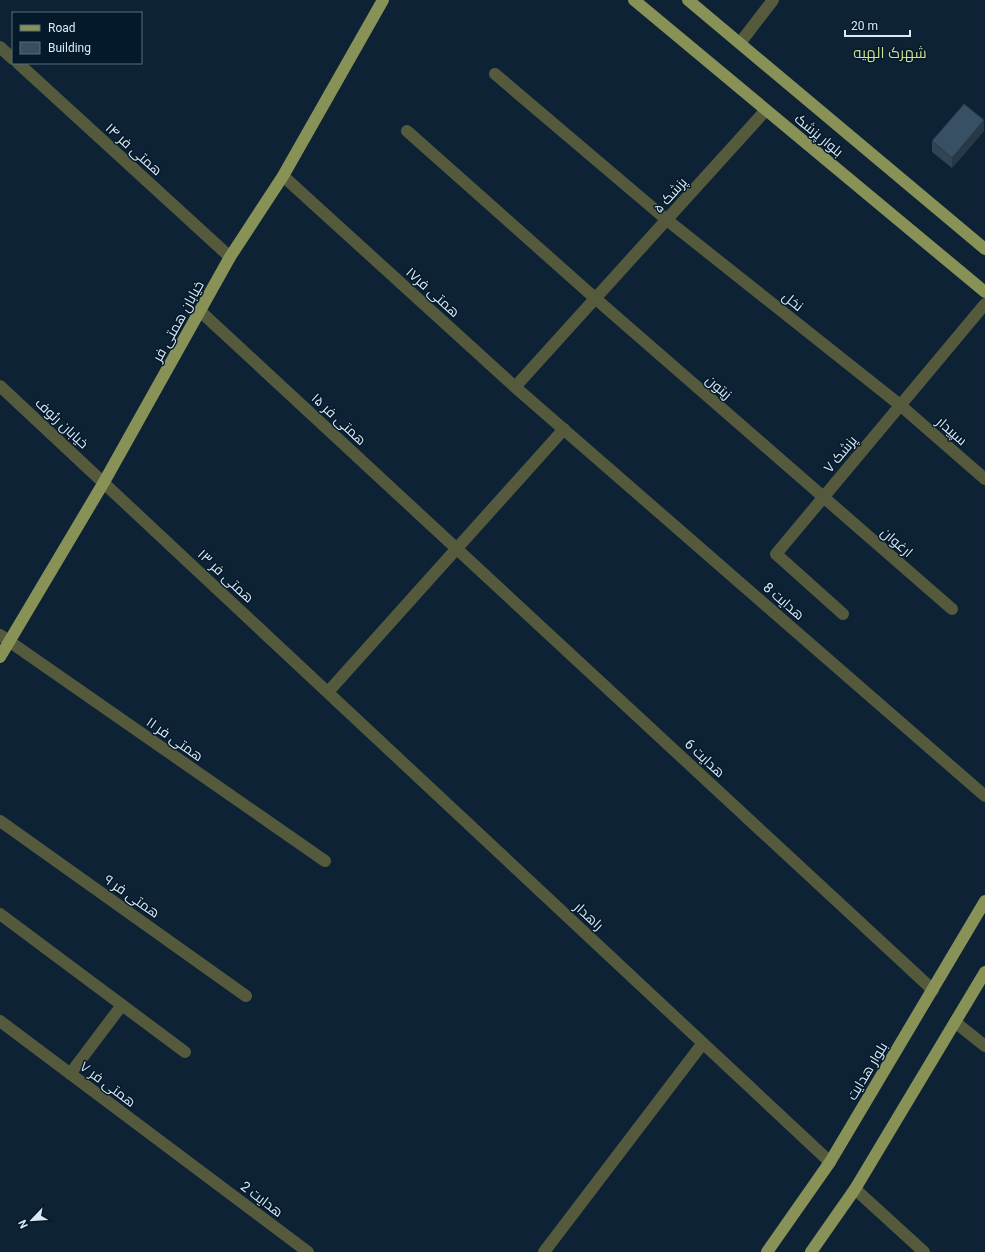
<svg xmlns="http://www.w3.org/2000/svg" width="985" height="1252" font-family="Roboto,Cairo,sans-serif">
	<rect width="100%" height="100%" fill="#0d2335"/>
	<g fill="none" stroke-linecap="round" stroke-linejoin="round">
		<!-- minor -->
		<path stroke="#555a3d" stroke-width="12" d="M 740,43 L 773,0
			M 0,47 L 13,59
			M 18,63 L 230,257
			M 495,74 L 667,220 L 900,405 L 985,479
			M 407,131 L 596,299 L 952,609
			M 283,176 L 515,387 L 985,796
			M 200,311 L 933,990
			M 0,386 L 830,1162
			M 515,387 L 766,110
			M 843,614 L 776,554 L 985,304
			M 0,635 L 325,861
			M 328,692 L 564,429
			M 0,821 L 246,996
			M 0,914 L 185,1052
			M 0,1021 L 308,1252
			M 955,1022 L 985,1046
			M 70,1074 L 122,1005
			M 855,1189 L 924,1252
			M 544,1252 L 703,1043"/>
		<!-- major -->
		<path stroke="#889256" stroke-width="12" d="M 634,0 L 985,292
			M 688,0 L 985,249
			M 0,657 L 104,482 L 230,257 L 283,176 L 383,0
			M 767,1252 L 830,1162 L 985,901
			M 811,1252 L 855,1189 L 985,972"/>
	</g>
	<!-- wall -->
	<path fill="#304556" d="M 984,131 L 952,168 L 932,152 L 932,141 Z"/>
	<!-- shaded-wall -->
	<path fill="#273846" d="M 984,120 L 984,131 L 952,168 L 952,158 Z"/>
	<!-- building -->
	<path fill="#385064" stroke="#273846" d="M 964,104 L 984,120 L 952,158 L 932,141 Z"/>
	<g text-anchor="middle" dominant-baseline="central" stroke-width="3" stroke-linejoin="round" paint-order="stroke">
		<!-- street labels -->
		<g font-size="14" fill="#dbe9f5" stroke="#041a2b">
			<text transform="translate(819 135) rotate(40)">بلوار پزشک</text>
			<text transform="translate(134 149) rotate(42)">همتی فر ۱۴</text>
			<text transform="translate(670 195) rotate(-48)">پزشک ۵</text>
			<text transform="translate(433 292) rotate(42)">همتی فر۱۷</text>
			<text transform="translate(793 301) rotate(39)">نخل</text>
			<text transform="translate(178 321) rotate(-61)">خیابان همتی فر</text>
			<text transform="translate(719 387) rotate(41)">زیتون</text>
			<text transform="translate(339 419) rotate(43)">همتی فر ۱۵</text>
			<text transform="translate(62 423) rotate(43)">خیابان رئوف</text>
			<text transform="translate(952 431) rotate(41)">سپیدار</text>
			<text transform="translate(840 454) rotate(-50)">پزشک ۷</text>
			<text transform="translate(897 542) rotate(41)">ارغوان</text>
			<text transform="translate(226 576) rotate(43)">همتی فر ۱۳</text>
			<text transform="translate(784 601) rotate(41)">هدایت 8</text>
			<text transform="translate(175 739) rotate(35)">همتی فر ۱۱</text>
			<text transform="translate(705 758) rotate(43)">هدایت 6</text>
			<text transform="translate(132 896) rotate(35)">همتی فر ۹</text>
			<text transform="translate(589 916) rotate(43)">راهدار</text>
			<text transform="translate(867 1071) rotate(-59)">بلوار هدایت</text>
			<text transform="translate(108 1084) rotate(37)">همتی فر ۷</text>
			<text transform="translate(262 1199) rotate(37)">هدایت 2</text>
		</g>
		<!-- neighbourhood labels -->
		<g font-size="15" fill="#d0de91" stroke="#041a2b">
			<text x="890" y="53">شهرک الهیه</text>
		</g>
	</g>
	<!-- legend -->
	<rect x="12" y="12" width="130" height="52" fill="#041a2b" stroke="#5a6d7c"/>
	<rect x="20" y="25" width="20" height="6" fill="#889256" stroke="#5a6d7c"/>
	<text x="48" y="32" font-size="12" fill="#dbe9f5">Road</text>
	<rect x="20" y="42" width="20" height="12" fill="#385064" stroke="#5a6d7c"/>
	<text x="48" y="52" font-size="12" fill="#dbe9f5">Building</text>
	<!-- north arrow -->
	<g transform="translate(32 1220) rotate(245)" stroke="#041a2b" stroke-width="3" paint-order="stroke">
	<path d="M0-3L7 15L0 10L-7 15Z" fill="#dbe9f5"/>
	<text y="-6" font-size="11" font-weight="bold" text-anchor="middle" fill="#dbe9f5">N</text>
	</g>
	<!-- scale -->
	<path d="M845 30v6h65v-6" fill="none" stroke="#dbe9f5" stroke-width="2"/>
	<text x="851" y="30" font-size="12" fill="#dbe9f5" stroke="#041a2b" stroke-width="3" paint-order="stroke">20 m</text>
</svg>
